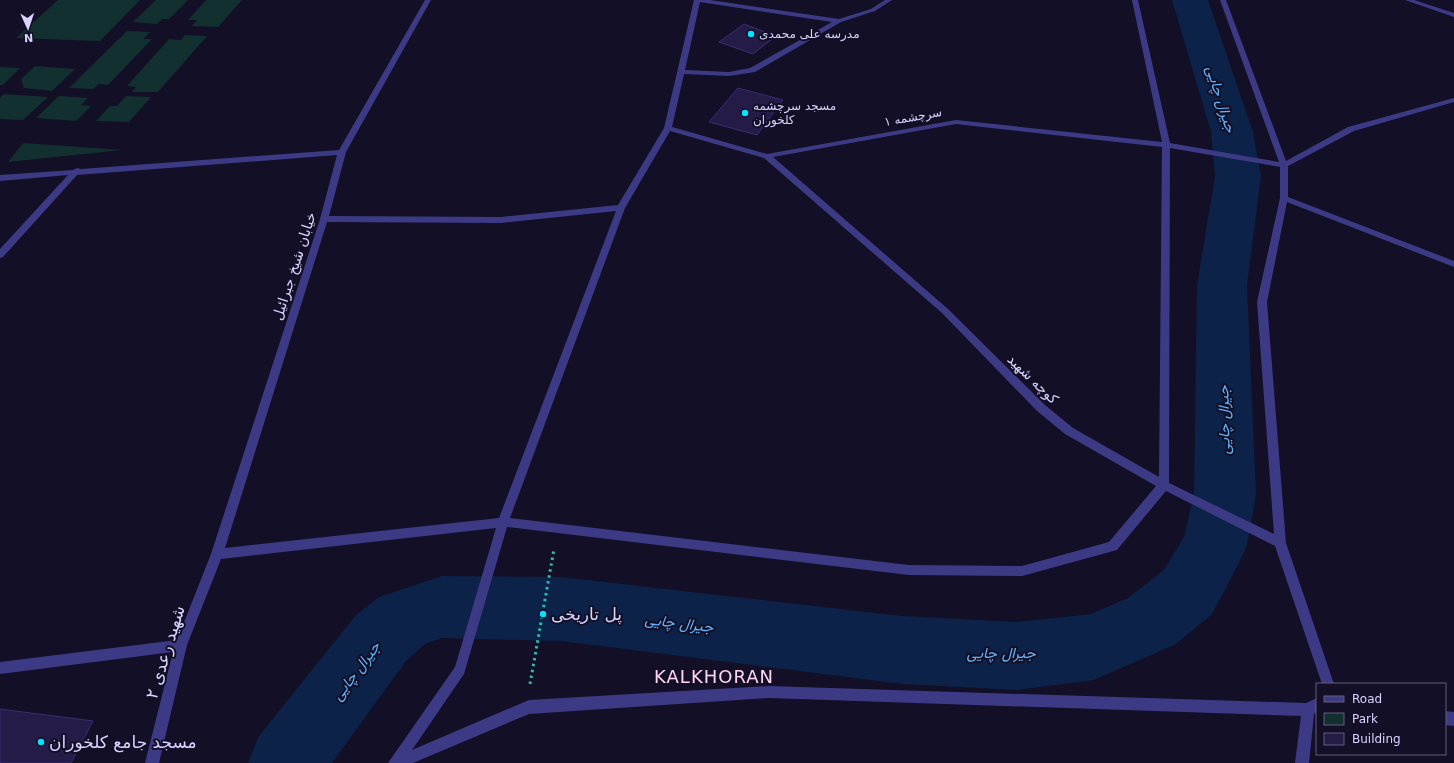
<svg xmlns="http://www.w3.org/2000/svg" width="1454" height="763" font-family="'DejaVu Sans',Vazirmatn,sans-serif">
	<rect width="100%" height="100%" fill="#130f26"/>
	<!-- green -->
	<path fill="#12302f" d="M 58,0 L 140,0 L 100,41 L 16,38 Z
		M 156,0 L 188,0 L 169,19 L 162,19 L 157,24 L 133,22 Z
		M 206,0 L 242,0 L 218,27 L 192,26 L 197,20 L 188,20 Z
		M 127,31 L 150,32 L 143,39 L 152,39 L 108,85 L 99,84 L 93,89 L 69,88 Z
		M 185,35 L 207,36 L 158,92 L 132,92 L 136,87 L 127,86 L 169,39 L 181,40 Z
		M 35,66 L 75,69 L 52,91 L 24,88 L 21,79 Z
		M 0,67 L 20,68 L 3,85 L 0,85 Z
		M 4,94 L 48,97 L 23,120 L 0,119 L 0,98 Z
		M 59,96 L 88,98 L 81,105 L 91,106 L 76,121 L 36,118 Z
		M 126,96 L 151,97 L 129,122 L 96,121 L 110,106 L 117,106 Z
		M 23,143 L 122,150 L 8,162 Z"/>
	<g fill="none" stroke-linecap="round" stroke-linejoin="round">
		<!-- river -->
		<path fill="#0c2248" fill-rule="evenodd" d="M 1172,0 L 1208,0 L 1253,132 L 1261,176 L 1247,285 L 1256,495 L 1247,545 L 1238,565 L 1212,614 L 1176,644 L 1094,680 L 1017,690 L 902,684 L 561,641 L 442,638 L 425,644 L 406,661 L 332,763 L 248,763 L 259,736 L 356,615 L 379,597 L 442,576 L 561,577 L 902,616 L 1017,622 L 1091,614 L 1128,598 L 1164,570 L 1184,537 L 1194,495 L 1197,285 L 1215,176 L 1211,132 Z"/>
	</g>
	<!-- building -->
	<path fill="#241b47" stroke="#3b2d73" d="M 744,24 L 776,36 L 753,54 L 719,42 Z
		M 738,88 L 783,100 L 757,135 L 709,122 Z
		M 0,709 L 93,721 L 71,763 L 0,763 Z"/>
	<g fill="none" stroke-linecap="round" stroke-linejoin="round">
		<!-- path -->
		<path stroke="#2fb8b0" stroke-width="3" stroke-dasharray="2.5 3.5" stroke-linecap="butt" d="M 530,684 L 554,549"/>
		<!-- minor -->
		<path fill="#3d3a85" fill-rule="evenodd" d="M 425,0 L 431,0 L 346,152 L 329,216 L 501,217 L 618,205 L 664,128 L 694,0 L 710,0 L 839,19 L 871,9 L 885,0 L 892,0 L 875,11 L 841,22 L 755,72 L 729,76 L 684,74 L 672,127 L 767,154 L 956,120 L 1162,142 L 1132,0 L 1138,0 L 1170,143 L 1279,162 L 1220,0 L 1226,0 L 1286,161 L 1348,127 L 1454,98 L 1454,102 L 1354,131 L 1288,166 L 1288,197 L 1454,261 L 1454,267 L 1287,202 L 1267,302 L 1286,543 L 1334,684 L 1322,684 L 1275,546 L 1166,491 L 1117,550 L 1022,576 L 909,575 L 507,527 L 464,674 L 412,750 L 529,700 L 769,686 L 1306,703 L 1317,698 L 1317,712 L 1314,714 L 1309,763 L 1295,763 L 1301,716 L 769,698 L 529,714 L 413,763 L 388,763 L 455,667 L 496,528 L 221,559 L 187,645 L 159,763 L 145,763 L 173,652 L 0,674 L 0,662 L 177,640 L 211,554 L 320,219 L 337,155 L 77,175 L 3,257 L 0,258 L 0,249 L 68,175 L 0,181 L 0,175 L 73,170 L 77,168 L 81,169 L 339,150 ZM 700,2 L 832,22 L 750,68 L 729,72 L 685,70 ZM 956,124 L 1162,147 L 1159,477 L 1073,428 L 1045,405 L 948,309 L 773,157 ZM 670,131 L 764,158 L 942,313 L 1037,411 L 1065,434 L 1156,486 L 1109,542 L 1022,566 L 909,565 L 510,518 L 625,208 ZM 1170,148 L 1280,167 L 1280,198 L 1257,302 L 1274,534 L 1169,483 ZM 616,211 L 499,518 L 225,548 L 327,222 L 501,223 Z
			M 1405,0 L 1414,0 L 1454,13 L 1454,17 Z
			M 1445,711 L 1454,712 L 1454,726 L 1445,725 Z"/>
	</g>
	<!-- markers -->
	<g fill="#00e5ff" stroke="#130f26" stroke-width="1.5">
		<circle cx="751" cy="34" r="4"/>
		<circle cx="745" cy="113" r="4"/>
		<circle cx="543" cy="614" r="4"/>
		<circle cx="41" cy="742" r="4"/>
	</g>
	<g text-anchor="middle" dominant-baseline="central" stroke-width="4" stroke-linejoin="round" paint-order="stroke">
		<!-- far-poi labels -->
		<g font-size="12" fill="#d9d4ff" stroke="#130f26" text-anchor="start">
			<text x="759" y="34">مدرسه علی محمدی</text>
			<text x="753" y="106">مسجد سرچشمه<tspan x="753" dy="14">کلخوران</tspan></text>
		</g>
		<!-- far-street labels -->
		<g font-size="12" fill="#d9d4ff" stroke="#130f26">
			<text transform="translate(913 117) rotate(-10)">سرچشمه ۱</text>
		</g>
		<!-- street labels -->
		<g font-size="14" fill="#d9d4ff" stroke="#130f26">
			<text transform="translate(294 266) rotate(-72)">خیابان شیخ جبرائیل</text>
			<text transform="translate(1033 379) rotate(44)">کوچه شهید</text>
		</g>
		<!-- water labels -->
		<g font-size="15" font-style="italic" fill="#62b6ff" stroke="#130f26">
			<text transform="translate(1221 99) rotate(73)">جیرال چایی</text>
			<text transform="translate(1224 420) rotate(-91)">جیرال چایی</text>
			<text transform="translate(679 623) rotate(7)">جیرال چایی</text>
			<text x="1001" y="653">جیرال چایی</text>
			<text transform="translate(356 671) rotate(-53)">جیرال چایی</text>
		</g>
		<!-- near-poi labels -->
		<g font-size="17" fill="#d9d4ff" stroke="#130f26" text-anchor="start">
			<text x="551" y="614">پل تاریخی</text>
			<text x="49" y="742">مسجد جامع کلخوران</text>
		</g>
		<!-- near-street labels -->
		<g font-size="17" fill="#d9d4ff" stroke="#130f26">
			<text transform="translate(165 652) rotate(-73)">شهید رعدی ۲</text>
		</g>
		<!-- near-neighbourhood labels -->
		<g font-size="18" letter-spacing="1" fill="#ffd6f0" stroke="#130f26">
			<text x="714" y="676">KALKHORAN</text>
		</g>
	</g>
	<!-- legend -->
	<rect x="1316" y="683" width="130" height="72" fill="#130f26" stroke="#625e7d"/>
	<rect x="1324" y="696" width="20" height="6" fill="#3d3a85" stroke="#625e7d"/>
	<text x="1352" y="703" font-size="12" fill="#d9d4ff">Road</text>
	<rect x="1324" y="713" width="20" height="12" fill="#12302f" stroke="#625e7d"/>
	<text x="1352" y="723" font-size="12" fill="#d9d4ff">Park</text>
	<rect x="1324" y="733" width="20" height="12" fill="#241b47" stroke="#625e7d"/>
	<text x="1352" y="743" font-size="12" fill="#d9d4ff">Building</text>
	<!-- north arrow -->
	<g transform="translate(28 28) rotate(177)" stroke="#130f26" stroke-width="3" paint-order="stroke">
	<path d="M0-3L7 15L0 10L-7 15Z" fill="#d9d4ff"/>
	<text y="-6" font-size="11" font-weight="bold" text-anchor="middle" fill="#d9d4ff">N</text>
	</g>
</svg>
